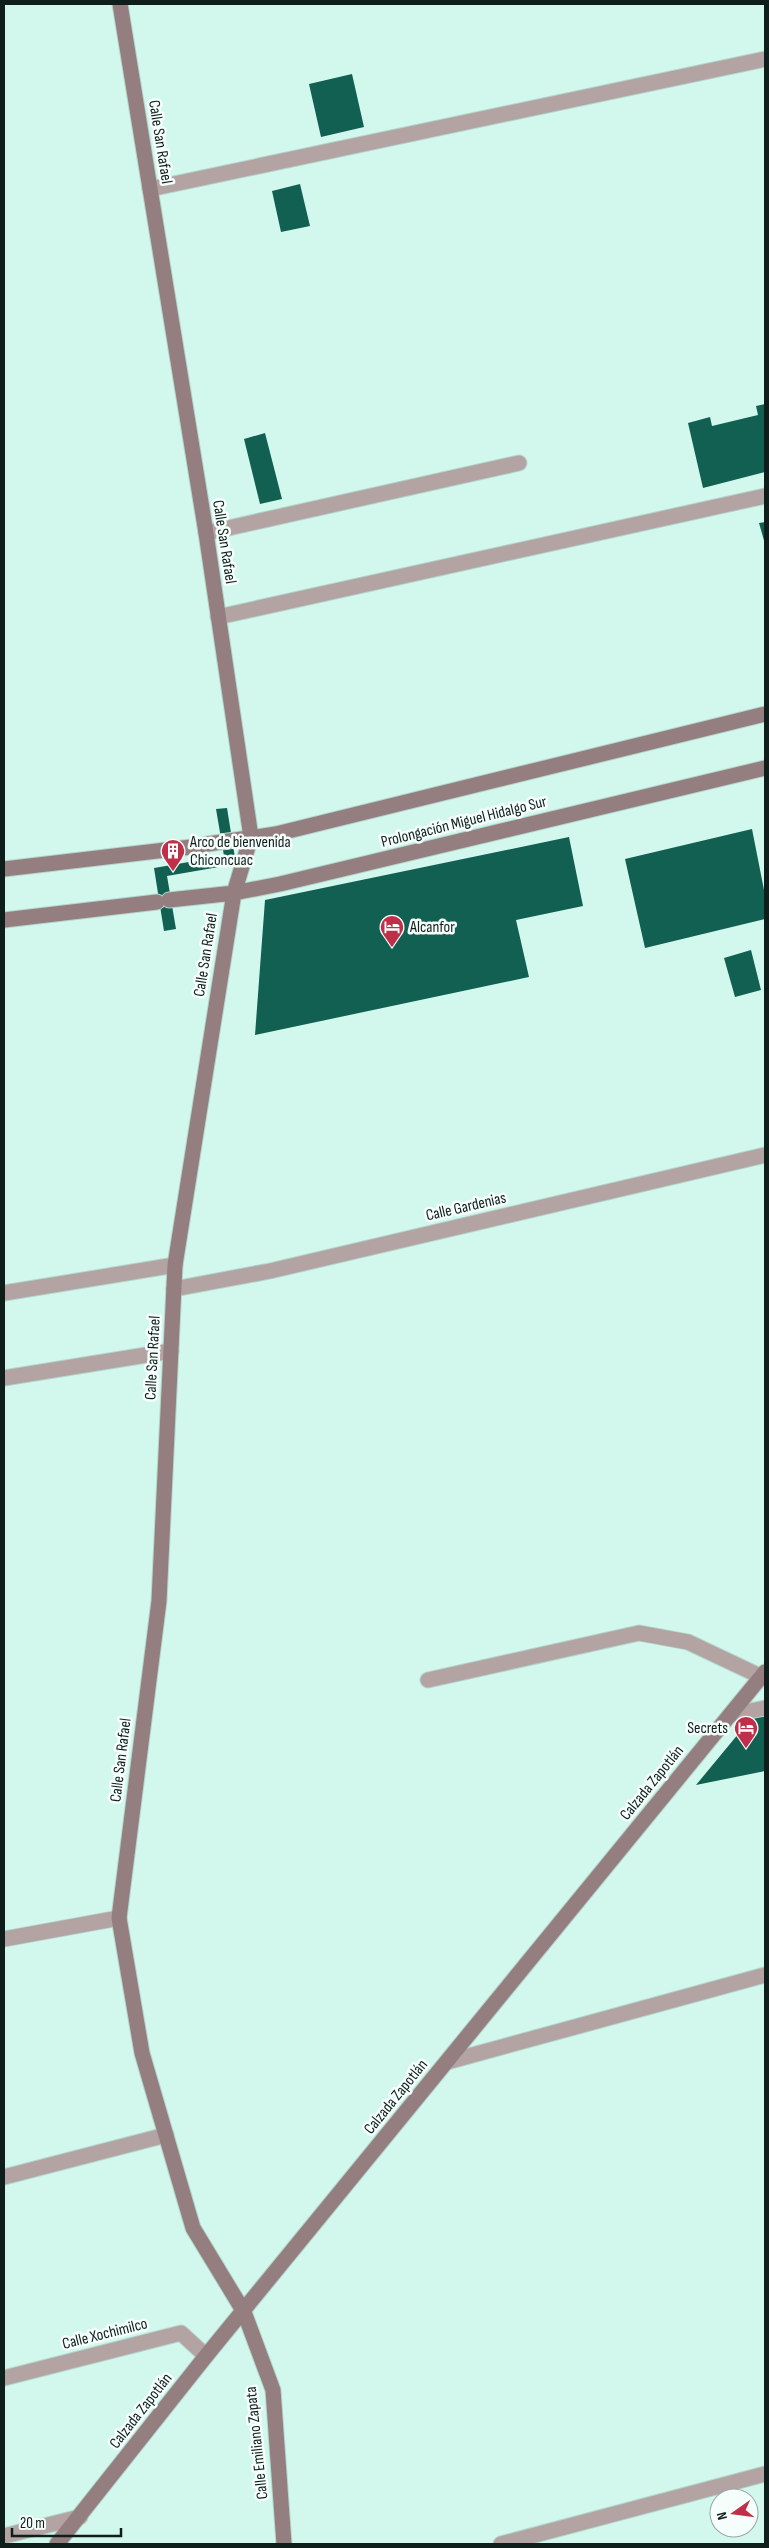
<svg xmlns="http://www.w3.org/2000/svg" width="769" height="2548" font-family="'Sofia Sans Condensed',sans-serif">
	<rect width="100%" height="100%" fill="#d2f8ee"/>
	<!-- building -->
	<path fill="#126052" d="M 352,74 L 364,127 L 321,137 L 309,84 Z
		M 300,184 L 310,226 L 281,232 L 272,191 Z
		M 765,404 L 765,472 L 703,488 L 688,423 L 710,417 L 712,426 L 758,415 L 756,406 Z
		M 265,433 L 282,499 L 260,504 L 244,439 Z
		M 765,522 L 765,544 L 759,523 Z
		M 227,808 L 236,864 L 167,876 L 176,929 L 164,931 L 154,868 L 224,856 L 216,809 Z
		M 752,829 L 765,895 L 765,919 L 645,948 L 625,859 Z
		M 569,837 L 583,906 L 516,920 L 529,977 L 255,1035 L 265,900 Z
		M 751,950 L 761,990 L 735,997 L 724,958 Z
		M 765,1702 L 765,1771 L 696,1785 L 744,1727 Z"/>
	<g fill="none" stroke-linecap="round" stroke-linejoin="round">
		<!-- lane casing -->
		<g stroke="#b3d5cc" stroke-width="17">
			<path id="lane" d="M 730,1715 L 765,1708"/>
		</g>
		<!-- street casing -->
		<g stroke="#b3d5cc" stroke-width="17">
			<path id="street" d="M 150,189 L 765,59
				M 206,533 L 519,463
				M 218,617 L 765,496
				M 174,1289 L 270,1271 L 765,1155
				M 4,1293 L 175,1265
				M 4,1378 L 171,1351
				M 428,1680 L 639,1633 L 688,1642 L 762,1677
				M 4,1939 L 119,1918
				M 447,2062 L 765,1975
				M 4,2177 L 166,2135
				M 4,2378 L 181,2333 L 206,2356
				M 4,2536 L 80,2517
				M 501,2544 L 765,2474"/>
		</g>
		<!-- secondary casing -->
		<g stroke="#b3d5cc" stroke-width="17">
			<path id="secondary" d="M 120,4 L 206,533 L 251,837 L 234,893 L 175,1265 L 159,1601 L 119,1918 L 142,2053 L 193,2228 L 244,2312 L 273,2390 L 284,2544
				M 201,845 L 276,834 L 765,714
				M 4,869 L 191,847
				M 169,900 L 234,893 L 280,884 L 765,768
				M 4,920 L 157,902
				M 57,2544 L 206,2356 L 765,1672"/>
		</g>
		<!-- lane -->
		<use href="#lane" stroke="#b3a3a3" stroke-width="15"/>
		<!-- street -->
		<use href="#street" stroke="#b3a3a3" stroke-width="15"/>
		<!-- secondary -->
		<use href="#secondary" stroke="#957e7f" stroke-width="15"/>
	</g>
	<!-- icons -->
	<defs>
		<g id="building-pin" transform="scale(1.25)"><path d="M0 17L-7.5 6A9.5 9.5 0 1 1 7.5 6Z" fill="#c02f4a" stroke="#f6fefc"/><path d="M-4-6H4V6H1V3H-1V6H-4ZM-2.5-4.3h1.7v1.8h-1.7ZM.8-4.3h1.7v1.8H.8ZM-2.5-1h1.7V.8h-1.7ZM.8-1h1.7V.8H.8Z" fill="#fff"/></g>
		<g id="hotel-pin" transform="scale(1.25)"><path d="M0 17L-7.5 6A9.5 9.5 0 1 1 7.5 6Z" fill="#c02f4a" stroke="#f6fefc"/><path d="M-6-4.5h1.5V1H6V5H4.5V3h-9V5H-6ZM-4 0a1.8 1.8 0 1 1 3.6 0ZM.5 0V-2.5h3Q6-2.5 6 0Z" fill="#fff"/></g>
	</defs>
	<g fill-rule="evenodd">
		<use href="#building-pin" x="173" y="851"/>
		<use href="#hotel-pin" x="392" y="927"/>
		<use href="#hotel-pin" x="746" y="1728"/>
	</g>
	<g text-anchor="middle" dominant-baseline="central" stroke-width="5" stroke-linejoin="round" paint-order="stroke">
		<!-- street labels -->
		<g font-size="16" fill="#0f1e1a" stroke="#f6fefc">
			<text transform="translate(160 142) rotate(81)">Calle San Rafael</text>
			<text transform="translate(224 542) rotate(81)">Calle San Rafael</text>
			<text transform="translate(464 822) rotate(-14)">Prolongación Miguel Hidalgo Sur</text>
			<text transform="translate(206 955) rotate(-81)">Calle San Rafael</text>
			<text transform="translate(466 1207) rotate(-13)">Calle Gardenias</text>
			<text transform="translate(153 1358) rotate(-87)">Calle San Rafael</text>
			<text transform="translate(121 1760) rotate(-83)">Calle San Rafael</text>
			<text transform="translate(652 1783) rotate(-51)">Calzada Zapotlán</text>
			<text transform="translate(396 2097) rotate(-51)">Calzada Zapotlán</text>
			<text transform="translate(105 2334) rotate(-14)">Calle Xochimilco</text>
			<text transform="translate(141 2411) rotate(-52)">Calzada Zapotlán</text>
			<text transform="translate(257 2443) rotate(-96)">Calle Emiliano Zapata</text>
		</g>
		<!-- poi labels -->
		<g font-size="16" fill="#0f1e1a" stroke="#f6fefc" text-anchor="start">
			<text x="190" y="842">Arco de bienvenida<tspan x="190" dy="18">Chiconcuac</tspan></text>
			<text x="410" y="927">Alcanfor</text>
			<text x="728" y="1728" text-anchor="end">Secrets</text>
		</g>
	</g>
	<!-- border -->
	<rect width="769" height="2548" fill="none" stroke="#0f1e1a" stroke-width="10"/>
	<!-- north arrow -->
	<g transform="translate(734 2513) rotate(256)"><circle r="24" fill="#f6fefc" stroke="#9aa4a2"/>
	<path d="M0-4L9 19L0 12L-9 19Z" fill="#c02f4a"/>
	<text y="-8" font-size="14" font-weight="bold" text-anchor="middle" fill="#0f1e1a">N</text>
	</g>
	<!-- scale -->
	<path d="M12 2528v8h109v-8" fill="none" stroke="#0f1e1a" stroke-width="2.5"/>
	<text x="20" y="2528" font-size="15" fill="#0f1e1a" stroke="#f6fefc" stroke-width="4" paint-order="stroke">20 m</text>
</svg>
